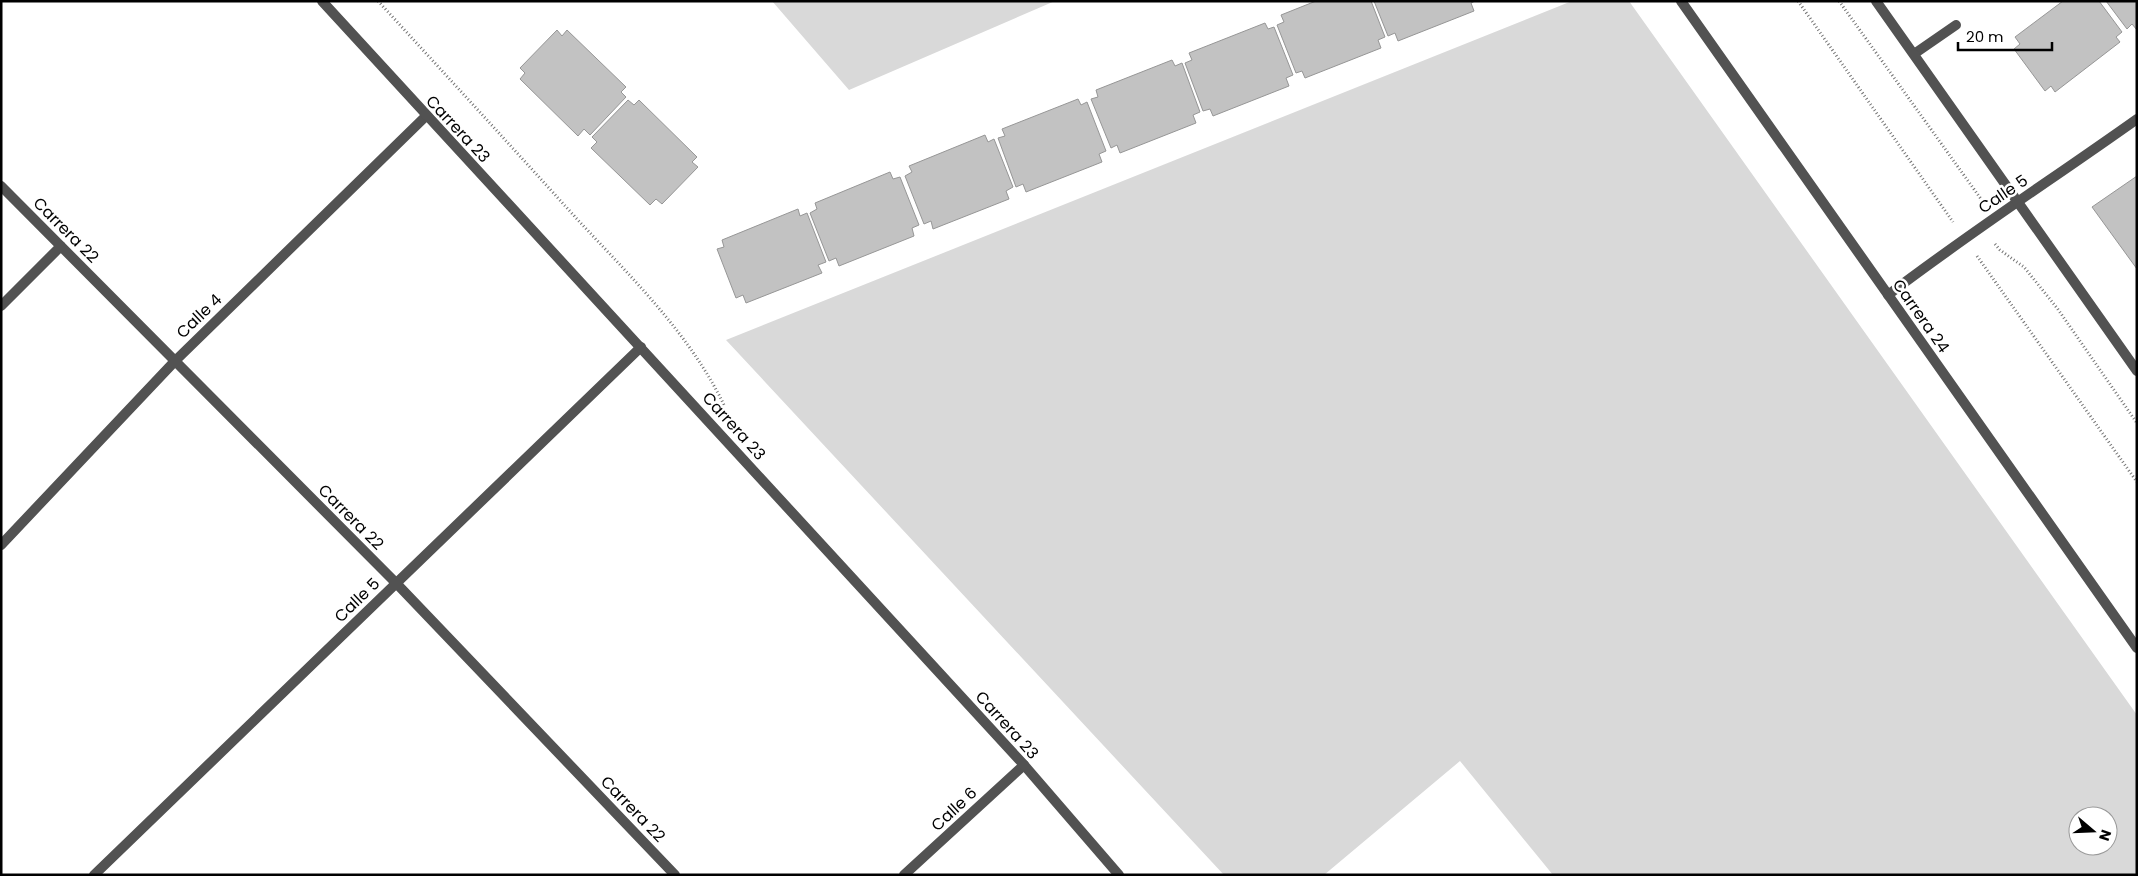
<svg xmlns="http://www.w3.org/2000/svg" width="2138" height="876" font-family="Poppins,sans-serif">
	<rect width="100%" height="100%" fill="#fff"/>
	<!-- green -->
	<path fill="#d9d9d9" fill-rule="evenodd" d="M 772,1 L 1055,1 L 849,90 Z
		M 1572,1 L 1629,1 L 2137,715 L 2137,875 L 1553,875 L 1460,761 L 1324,875 L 1224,875 L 726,340 ZM 2078,816 L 2108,816 L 2108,846 L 2078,846 Z"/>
	<!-- building -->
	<path fill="#c2c2c2" stroke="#969696" d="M 1316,1 L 1371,1 L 1385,37 L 1378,40 L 1381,48 L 1305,78 L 1302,71 L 1296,73 L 1277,25 L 1284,22 L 1281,15 Z
		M 1374,1 L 1475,1 L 1471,3 L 1474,11 L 1398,41 L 1395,33 L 1388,36 Z
		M 2063,1 L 2099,1 L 2122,32 L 2116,37 L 2120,42 L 2055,92 L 2051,86 L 2045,91 L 2014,49 L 2020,44 L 2015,37 Z
		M 2106,1 L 2137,1 L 2137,30 L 2132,24 L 2127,29 Z
		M 1265,23 L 1268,29 L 1274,27 L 1293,75 L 1286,78 L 1289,86 L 1213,116 L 1210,109 L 1203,111 L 1185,63 L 1192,60 L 1189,53 Z
		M 557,30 L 562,36 L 567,30 L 626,87 L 621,92 L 626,97 L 590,135 L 584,129 L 578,136 L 520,79 L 525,73 L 520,68 Z
		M 1172,60 L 1175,66 L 1182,63 L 1200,112 L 1193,115 L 1196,123 L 1120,153 L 1117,145 L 1111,148 L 1091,99 L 1098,97 L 1096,90 Z
		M 1078,99 L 1081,105 L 1087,102 L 1106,151 L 1099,154 L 1102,162 L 1026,192 L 1023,184 L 1016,187 L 998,138 L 1005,136 L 1002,129 Z
		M 628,100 L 634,105 L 639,100 L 697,157 L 692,162 L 698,167 L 662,204 L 656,199 L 650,205 L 591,148 L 597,142 L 592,137 Z
		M 985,135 L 988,142 L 994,139 L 1013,187 L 1006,191 L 1009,199 L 933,229 L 931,221 L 924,224 L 905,176 L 912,172 L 909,166 Z
		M 890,172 L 893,179 L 900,177 L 919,225 L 912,228 L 914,236 L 839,266 L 836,258 L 829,261 L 810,213 L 817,209 L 815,203 Z
		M 2137,176 L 2137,269 L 2092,207 Z
		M 798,209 L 800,216 L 807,213 L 826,262 L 818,265 L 822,273 L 746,303 L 743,295 L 736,298 L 717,249 L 724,247 L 722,240 Z"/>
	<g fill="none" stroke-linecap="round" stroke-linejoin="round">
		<!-- path -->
		<path stroke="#747474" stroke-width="3" stroke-dasharray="1 2.5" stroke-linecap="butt" d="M 378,1 C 445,74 511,146 577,219 C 630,276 690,334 724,405
			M 1798,1 L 1953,222
			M 1839,1 L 1981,199 L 1981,202
			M 1995,244 L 2000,250 L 2024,267 L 2057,308 L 2137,423
			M 1977,256 L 2137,482"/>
		<!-- service -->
		<path stroke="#525252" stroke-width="10" d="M 1914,54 L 1956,25"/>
		<!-- minor -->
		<path stroke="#525252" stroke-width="10" d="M 1,186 L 396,583 L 675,875
			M 1888,295 C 1969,233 2054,178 2137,119
			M 1,306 L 61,246
			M 1,545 L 175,361 L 426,116
			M 94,875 L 641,347
			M 904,875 L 1024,765"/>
		<!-- tertiary -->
		<path stroke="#525252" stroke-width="10" d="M 322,1 L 1024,765 L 1119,875
			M 1681,1 L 2137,648
			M 1876,1 L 2137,371"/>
	</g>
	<g text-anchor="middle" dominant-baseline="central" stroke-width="5" stroke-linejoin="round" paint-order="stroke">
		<!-- street labels -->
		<g font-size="16" fill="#000" stroke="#fff">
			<text transform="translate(458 129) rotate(47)">Carrera 23</text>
			<text transform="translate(2003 194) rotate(-34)">Calle 5</text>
			<text transform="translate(66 230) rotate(45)">Carrera 22</text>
			<text transform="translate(199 316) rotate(-44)">Calle 4</text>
			<text transform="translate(1921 316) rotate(55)">Carrera 24</text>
			<text transform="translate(734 426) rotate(48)">Carrera 23</text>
			<text transform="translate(351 517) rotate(45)">Carrera 22</text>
			<text transform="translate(357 600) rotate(-44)">Calle 5</text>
			<text transform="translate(1007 725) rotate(48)">Carrera 23</text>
			<text transform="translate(633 809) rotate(46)">Carrera 22</text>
			<text transform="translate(954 809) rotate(-43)">Calle 6</text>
		</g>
	</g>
	<!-- border -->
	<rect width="2138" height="876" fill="none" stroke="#000000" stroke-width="5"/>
	<!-- north arrow -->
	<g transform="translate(2093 831) rotate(109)"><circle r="24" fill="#ffffff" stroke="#999999"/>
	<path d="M0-4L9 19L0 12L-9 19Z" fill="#000000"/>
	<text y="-8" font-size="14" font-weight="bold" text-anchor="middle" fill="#000000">N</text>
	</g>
	<!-- scale -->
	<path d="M1958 42v8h94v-8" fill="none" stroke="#000000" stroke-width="2.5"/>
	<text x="1966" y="42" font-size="15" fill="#000000" stroke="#ffffff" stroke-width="4" paint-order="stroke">20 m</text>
</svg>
